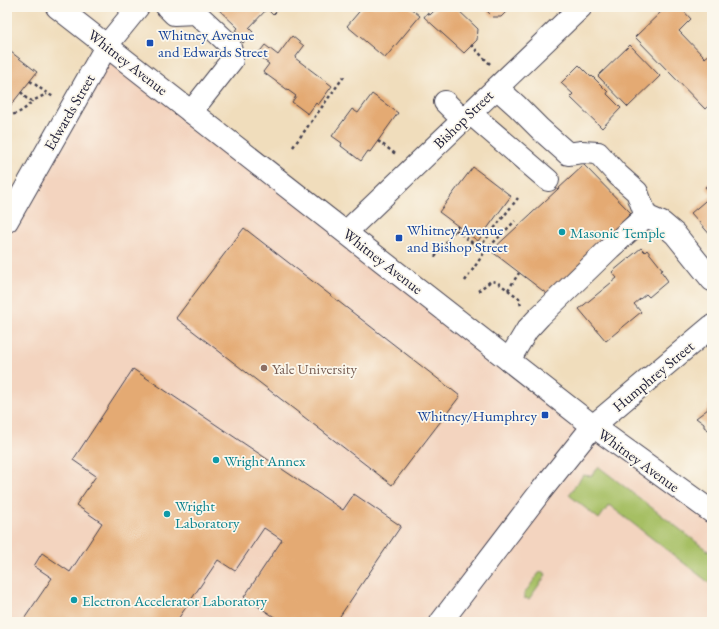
<svg xmlns="http://www.w3.org/2000/svg" width="719" height="629" font-family="'EB Garamond',serif">
	<rect width="100%" height="100%" fill="#fbf7ec"/>
	<filter id="ink" filterUnits="userSpaceOnUse"><feTurbulence type="fractalNoise" baseFrequency=".025" numOctaves="2"/><feDisplacementMap in="SourceGraphic" scale="8" xChannelSelector="R" yChannelSelector="G"/><feConvolveMatrix kernelMatrix="1 2 1 2 8 2 1 2 1" color-interpolation-filters="sRGB"/></filter>
	<filter id="wash" filterUnits="userSpaceOnUse"><feTurbulence type="fractalNoise" baseFrequency=".012" numOctaves="4" result="noise"/><feDisplacementMap in="SourceGraphic" scale="16" xChannelSelector="R" yChannelSelector="G"/><feGaussianBlur stdDeviation="0.9" result="paint"/><feColorMatrix in="noise" values="0 0 0 0 0 0 0 0 0 0 0 0 0 0 0 0 0 1.4 0 .05"/><feComposite in="paint" operator="in"/></filter>
	<g filter="url(#wash)">
		<rect width="100%" height="100%" fill="#f0ddbc"/>
		<!-- built -->
		<path fill="#f3d4bf" d="M 107,45 L 712,516 L 712,622 L 7,622 L 7,221 Z"/>
		<!-- green -->
		<path fill="#a6bf64" stroke="#647050" d="M 599,467 L 712,554 L 712,585 L 609,505 L 599,519 L 569,495 L 583,475 L 591,476 Z
			M 543,572 L 546,574 L 544,578 L 529,599 L 524,598 L 524,594 L 539,573 Z"/>
		<g id="blocks">
			<!-- building -->
			<path fill="#e4aa73" d="M 216,7 L 281,7 L 273,15 L 267,9 L 249,28 L 253,32 L 243,43 L 233,34 L 238,28 Z
				M 363,7 L 409,7 L 420,16 L 385,58 L 347,26 Z
				M 438,7 L 455,7 L 478,29 L 477,40 L 464,53 L 424,17 L 427,13 L 430,15 Z
				M 483,7 L 511,7 L 501,17 L 493,17 Z
				M 666,7 L 680,7 L 691,19 L 679,31 L 705,58 L 712,52 L 712,103 L 705,109 L 635,37 Z
				M 292,36 L 304,46 L 295,58 L 332,86 L 318,105 L 316,103 L 308,114 L 292,102 L 296,96 L 263,72 L 269,64 L 257,55 L 265,45 L 278,55 Z
				M 630,45 L 660,76 L 628,107 L 598,76 Z
				M 7,49 L 37,72 L 7,110 Z
				M 579,65 L 591,77 L 592,76 L 608,92 L 607,94 L 621,108 L 602,128 L 570,97 L 573,94 L 561,83 Z
				M 372,94 L 398,113 L 370,152 L 368,151 L 361,161 L 341,146 L 342,143 L 332,136 L 352,109 L 358,113 Z
				M 584,165 L 631,213 L 551,297 L 491,251 Z
				M 473,167 L 511,196 L 478,241 L 439,212 Z
				M 712,181 L 712,195 L 705,187 Z
				M 711,196 L 712,197 L 712,237 L 691,213 Z
				M 244,228 L 460,396 L 392,485 L 176,318 Z
				M 641,248 L 645,252 L 647,250 L 663,270 L 661,271 L 668,281 L 649,297 L 646,294 L 634,304 L 641,312 L 606,341 L 579,309 L 617,278 L 612,272 Z
				M 133,369 L 343,510 L 354,494 L 401,526 L 336,622 L 282,622 L 244,597 L 282,540 L 264,528 L 235,571 L 218,560 L 176,622 L 22,622 L 52,578 L 34,566 L 42,553 L 70,572 L 102,523 L 76,505 L 96,476 L 73,460 Z
				M 711,403 L 712,430 L 710,431 L 704,427 L 704,424 L 696,418 L 708,409 L 708,406 Z"/>
		</g>
	</g>
	<g filter="url(#ink)">
		<use href="#blocks" fill-opacity="0" stroke="#413e4e" stroke-width="1"/>
		<g fill="none" stroke-linecap="round" stroke-linejoin="round">
			<!-- minor casing -->
			<g stroke="#413e4e" stroke-width="24">
				<path id="minor" d="M 167,7 L 174,14 L 196,13 L 229,44 L 231,51 L 232,60 L 191,112
					M 107,45 L 138,7
					M 497,88 L 517,106 L 540,129 L 568,154 L 582,152 L 598,153 L 618,175 L 637,192 L 646,216
					M 445,102 L 463,120
					M 470,113 L 548,180
					M 346,232 L 581,7
					M 509,360 L 527,330 L 540,316 L 610,248 L 646,216 L 662,223 L 675,234 L 712,280
					M 441,622 L 541,491 L 593,426 L 712,326"/>
			</g>
			<!-- major casing -->
			<g stroke="#413e4e" stroke-width="24">
				<path id="major" d="M 57,7 L 593,426 L 712,512
					M 7,221 L 107,45"/>
			</g>
			<!-- path -->
			<path stroke="#413e4e" stroke-width="2.5" stroke-dasharray="3 3" stroke-linecap="butt" d="M 471,45 L 490,64
				M 30,81 C 38,86 45,93 54,97
				M 21,92 L 26,98 L 32,101 L 47,94
				M 7,115 C 18,115 26,109 32,101
				M 378,141 L 397,155
				M 293,147 L 345,75
				M 456,230 L 479,248 L 518,198
				M 435,257 L 458,226
				M 465,281 L 486,250 L 515,221
				M 508,290 L 519,273
				M 478,291 L 491,281 L 497,282 L 519,298 L 521,306"/>
			<!-- minor -->
			<use href="#minor" stroke="#fff" stroke-width="22"/>
			<!-- major -->
			<use href="#major" stroke="#fff" stroke-width="22"/>
		</g>
	</g>
	<!-- markers -->
	<g fill="#1a4fb4" stroke="#fbf7ec" stroke-width="1.5">
		<rect x="146" y="39" width="8" height="8" rx="2"/>
		<rect x="395" y="234" width="8" height="8" rx="2"/>
		<rect x="541" y="411" width="8" height="8" rx="2"/>
	</g>
	<g fill="#0f9aa8" stroke="#fbf7ec" stroke-width="1.5">
		<circle cx="562" cy="232" r="4"/>
		<circle cx="216" cy="460" r="4"/>
		<circle cx="167" cy="514" r="4"/>
		<circle cx="74" cy="600" r="4"/>
	</g>
	<circle fill="#8d6e63" stroke="#fbf7ec" stroke-width="1.5" cx="264" cy="368" r="4"/>
	<g text-anchor="middle" dominant-baseline="central" stroke-width="3.5" stroke-linejoin="round" paint-order="stroke">
		<!-- transit labels -->
		<g font-size="15" fill="#164399" stroke="#fbf7ec" text-anchor="start">
			<text x="158" y="34">Whitney Avenue<tspan x="158" dy="17">and Edwards Street</tspan></text>
			<text x="407" y="229">Whitney Avenue<tspan x="407" dy="17">and Bishop Street</tspan></text>
			<text x="537" y="415" text-anchor="end">Whitney/Humphrey</text>
		</g>
		<!-- street labels -->
		<g font-size="15" fill="#22223b" stroke="#fbf7ec">
			<text transform="translate(128 62) rotate(38)">Whitney Avenue</text>
			<text transform="translate(69 112) rotate(-60)">Edwards Street</text>
			<text transform="translate(463 119) rotate(-44)">Bishop Street</text>
			<text transform="translate(383 261) rotate(38)">Whitney Avenue</text>
			<text transform="translate(653 376) rotate(-40)">Humphrey Street</text>
			<text transform="translate(639 460) rotate(36)">Whitney Avenue</text>
		</g>
		<!-- culture labels -->
		<g font-size="15" fill="#0d838f" stroke="#fbf7ec" text-anchor="start">
			<text x="570" y="232">Masonic Temple</text>
			<text x="224" y="460">Wright Annex</text>
			<text x="175" y="505">Wright<tspan x="175" dy="17">Laboratory</tspan></text>
			<text x="82" y="600">Electron Accelerator Laboratory</text>
		</g>
		<!-- education labels -->
		<g font-size="15" fill="#785e54" stroke="#fbf7ec" text-anchor="start">
			<text x="272" y="368">Yale University</text>
		</g>
	</g>
	<!-- margin -->
	<rect width="719" height="629" fill="none" stroke="#fbf7ec" stroke-width="24"/>
</svg>
